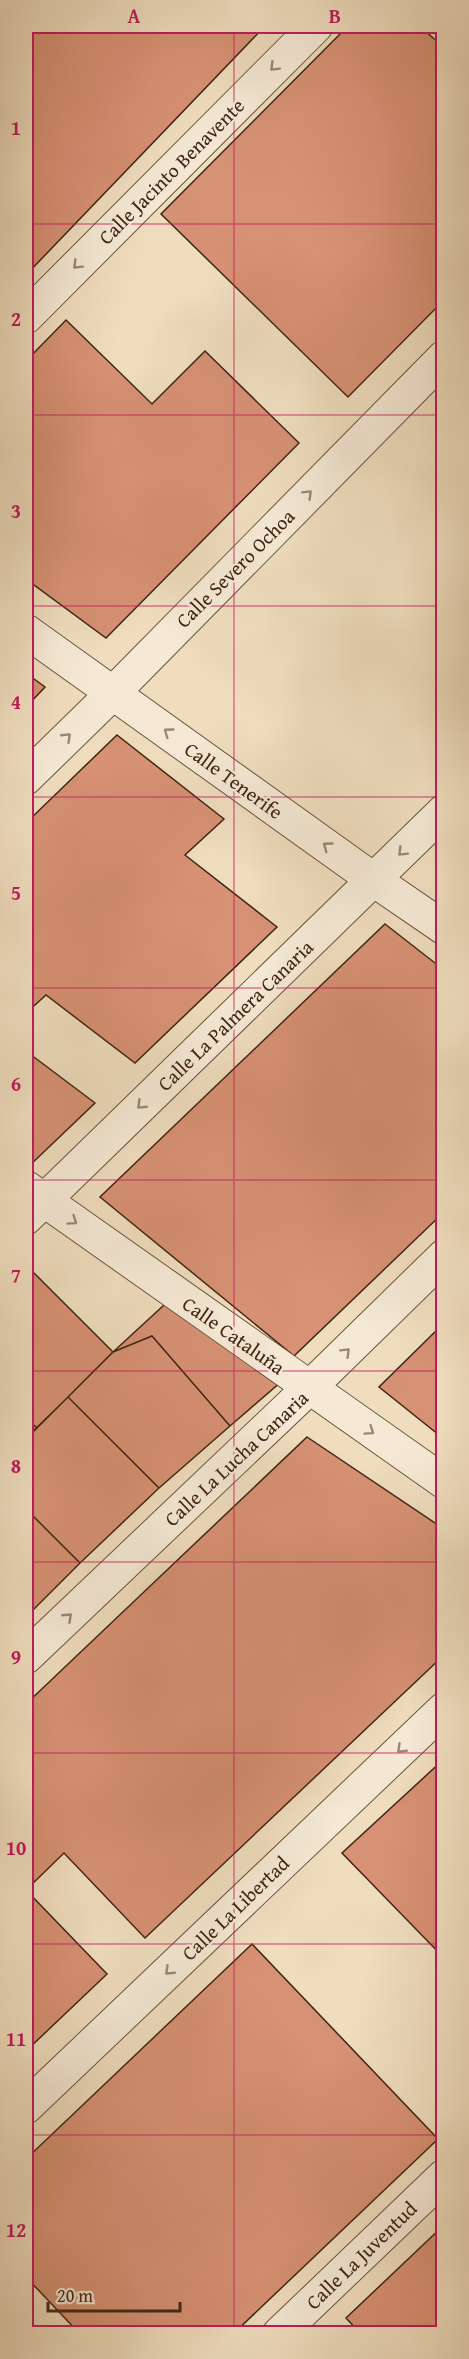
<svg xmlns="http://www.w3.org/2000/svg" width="469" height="2359" font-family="'Gentium Book Plus',serif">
	<rect width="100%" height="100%" fill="#efddbe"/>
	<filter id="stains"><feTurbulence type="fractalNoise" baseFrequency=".00333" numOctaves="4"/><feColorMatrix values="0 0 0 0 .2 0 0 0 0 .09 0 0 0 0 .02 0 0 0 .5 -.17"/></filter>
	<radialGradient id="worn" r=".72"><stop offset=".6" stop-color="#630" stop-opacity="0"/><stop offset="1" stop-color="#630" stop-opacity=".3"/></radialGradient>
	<!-- building -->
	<path fill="#d79174" stroke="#402513" stroke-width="1.5" d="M 26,26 L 265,26 L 26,275 Z
		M 348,26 L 420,26 L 444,48 L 444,300 L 348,397 L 161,214 Z
		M 66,320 L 152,404 L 205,351 L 299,443 L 106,638 L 26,579 L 26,361 Z
		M 26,673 L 45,687 L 26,707 Z
		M 117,735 L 224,819 L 185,855 L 277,927 L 135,1063 L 46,995 L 26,1013 L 26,823 Z
		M 385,924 L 444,970 L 444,1212 L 294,1356 L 100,1197 Z
		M 26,1051 L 95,1103 L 27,1168 L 26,1167 Z
		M 26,1265 L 113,1352 L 37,1428 L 26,1418 Z
		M 176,1294 L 282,1381 L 230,1426 L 152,1336 L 113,1352 Z
		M 444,1323 L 444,1439 L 379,1387 Z
		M 152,1336 L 230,1426 L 159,1488 L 68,1397 L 113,1352 Z
		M 68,1397 L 159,1488 L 80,1563 L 26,1509 L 26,1438 Z
		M 26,1418 L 37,1428 L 26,1439 Z
		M 307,1437 L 444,1529 L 444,1655 L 145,1938 L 64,1853 L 26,1890 L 107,1974 L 26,2051 L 26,1704 Z
		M 26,1509 L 80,1563 L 26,1617 Z
		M 444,1759 L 444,1958 L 342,1853 Z
		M 252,1944 L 438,2139 L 233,2334 L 80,2334 L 26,2277 L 26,2159 Z
		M 444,2225 L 444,2334 L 361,2334 L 346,2318 Z"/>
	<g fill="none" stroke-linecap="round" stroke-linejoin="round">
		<!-- minor casing -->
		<g stroke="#6c533e" stroke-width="35">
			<path id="minor" d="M 26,317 L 316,26
				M 26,631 L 374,880 L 444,928
				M 26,778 L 113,693 L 444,357
				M 27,1188 L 444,1482
				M 26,1218 L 444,811
				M 26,1657 L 309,1388 L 444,1256
				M 26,2107 L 444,1709
				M 279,2334 L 444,2176"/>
		</g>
		<!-- minor -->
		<use href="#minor" stroke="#f5e9d5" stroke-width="33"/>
	</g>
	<!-- one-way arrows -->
	<defs><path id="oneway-chevron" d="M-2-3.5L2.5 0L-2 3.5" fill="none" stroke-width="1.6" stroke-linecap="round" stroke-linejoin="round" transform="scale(1.5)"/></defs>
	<g stroke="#9a8774">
		<use href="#oneway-chevron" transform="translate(274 67) rotate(135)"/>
		<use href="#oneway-chevron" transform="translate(77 265) rotate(135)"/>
		<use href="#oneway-chevron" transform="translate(308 494) rotate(-45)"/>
		<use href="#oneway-chevron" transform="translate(168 732) rotate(-144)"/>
		<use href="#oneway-chevron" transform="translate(67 737) rotate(-44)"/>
		<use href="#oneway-chevron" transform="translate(327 846) rotate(-144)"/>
		<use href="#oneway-chevron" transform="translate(402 852) rotate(135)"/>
		<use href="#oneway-chevron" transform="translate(141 1105) rotate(136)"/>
		<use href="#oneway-chevron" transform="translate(73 1221) rotate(35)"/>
		<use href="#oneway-chevron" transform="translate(346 1352) rotate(-45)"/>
		<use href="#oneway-chevron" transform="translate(370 1431) rotate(35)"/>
		<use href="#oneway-chevron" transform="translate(68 1617) rotate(-43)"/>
		<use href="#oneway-chevron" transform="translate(401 1749) rotate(136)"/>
		<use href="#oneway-chevron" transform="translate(169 1971) rotate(136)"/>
	</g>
	<!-- grid -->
	<path fill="none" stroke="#c2185b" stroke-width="1.5" stroke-opacity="0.55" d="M 234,26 L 234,2334M 26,224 L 444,224M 26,415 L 444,415M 26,606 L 444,606M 26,797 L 444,797M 26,988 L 444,988M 26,1180 L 444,1180M 26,1371 L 444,1371M 26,1562 L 444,1562M 26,1753 L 444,1753M 26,1944 L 444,1944M 26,2135 L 444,2135"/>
	<g text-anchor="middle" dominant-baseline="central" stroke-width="4.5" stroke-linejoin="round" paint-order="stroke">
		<!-- street labels -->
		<g font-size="20" fill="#402513" stroke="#f5e9d5">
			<text transform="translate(171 171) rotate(-45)">Calle Jacinto Benavente</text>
			<text transform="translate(235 568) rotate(-45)">Calle Severo Ochoa</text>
			<text transform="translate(234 780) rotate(36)">Calle Tenerife</text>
			<text transform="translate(235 1015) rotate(-44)">Calle La Palmera Canaria</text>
			<text transform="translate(234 1335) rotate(35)">Calle Cataluña</text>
			<text transform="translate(236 1458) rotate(-43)">Calle La Lucha Canaria</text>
			<text transform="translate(235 1908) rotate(-44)">Calle La Libertad</text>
			<text transform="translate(361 2255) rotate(-44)">Calle La Juventud</text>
		</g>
	</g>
	<!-- margin -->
	<rect width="469" height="2359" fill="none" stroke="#efddbe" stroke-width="66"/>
	<!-- scale -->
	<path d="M48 2302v9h132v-9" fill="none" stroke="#402513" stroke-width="3"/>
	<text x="57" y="2302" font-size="18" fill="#402513" stroke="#f5e9d5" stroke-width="4.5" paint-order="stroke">20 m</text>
	<rect x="33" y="33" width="403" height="2293" fill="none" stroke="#c2185b" stroke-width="2"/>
	<g font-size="20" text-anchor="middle" font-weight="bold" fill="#c2185b">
		<text x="134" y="23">A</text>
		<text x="335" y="23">B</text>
		<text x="16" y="135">1</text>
		<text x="16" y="326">2</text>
		<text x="16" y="518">3</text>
		<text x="16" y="709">4</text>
		<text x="16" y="900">5</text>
		<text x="16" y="1091">6</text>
		<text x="16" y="1282">7</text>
		<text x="16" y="1473">8</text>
		<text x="16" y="1664">9</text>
		<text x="16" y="1855">10</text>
		<text x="16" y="2046">11</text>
		<text x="16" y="2237">12</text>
	</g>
	<rect width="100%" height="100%" filter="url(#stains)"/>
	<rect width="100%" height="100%" fill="url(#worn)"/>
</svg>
